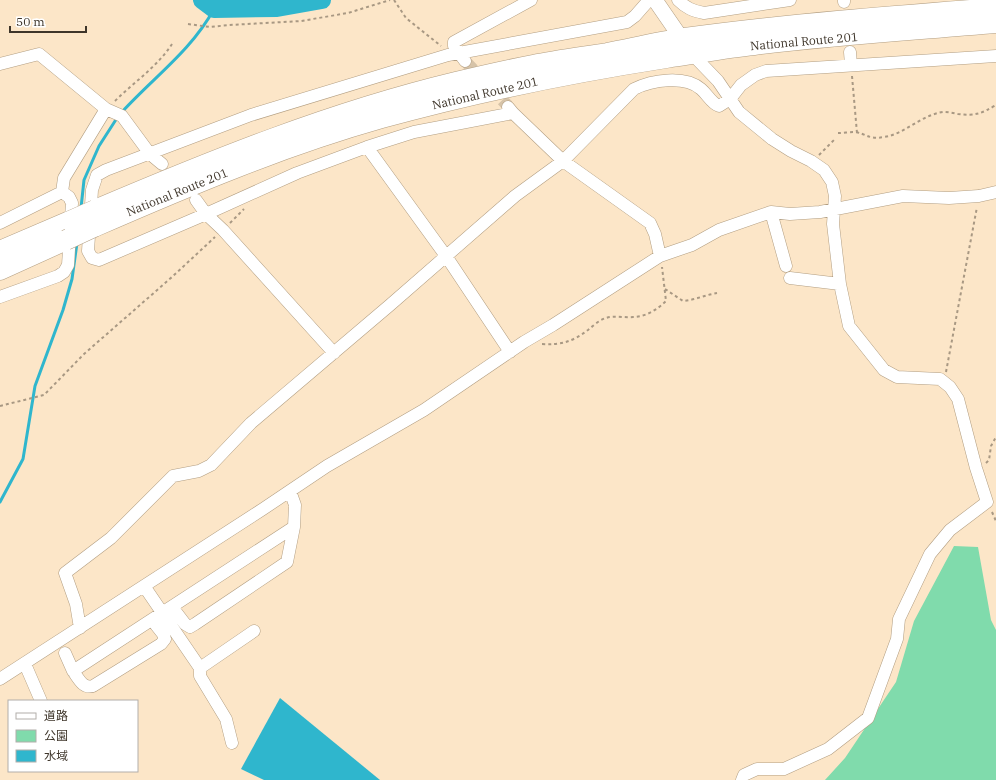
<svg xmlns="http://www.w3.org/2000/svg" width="996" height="780" font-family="'IBM Plex Serif','Noto Sans JP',serif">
	<rect width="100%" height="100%" fill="#fce6c8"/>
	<!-- green -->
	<path fill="#80dbac" d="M 954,546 L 978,547 L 991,620 L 996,630 L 996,780 L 825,780 L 845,758 L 896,682 L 914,621 Z"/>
	<!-- water -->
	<path fill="#2fb6cd" d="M 280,698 L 380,780 L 264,780 L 241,769 Z"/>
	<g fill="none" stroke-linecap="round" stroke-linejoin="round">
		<!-- stream -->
		<path stroke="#2fb6cd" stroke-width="3" d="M 122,112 C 154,77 191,51 214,9
			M 81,208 L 84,180 L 99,146 L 117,118
			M 0,502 L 23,459 L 35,386 L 63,310 L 72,279 L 77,243"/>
		<!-- river -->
		<path stroke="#2fb6cd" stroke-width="18" d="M 202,0 L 214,9 L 277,8 L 322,0"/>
		<!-- minor-tunnel -->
		<path stroke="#d6c3a8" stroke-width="12" stroke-dasharray="12 6" stroke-linecap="butt" d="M 465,61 L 508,106"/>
		<!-- minor casing -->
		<g stroke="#b29e82" stroke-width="13">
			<path id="minor" d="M 678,0 C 686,8 693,11 704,13 L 790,0
				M 844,0 L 844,2
				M 850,52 L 851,65
				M 692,54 L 718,81 L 739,112 L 772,139 L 791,151 L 811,161 L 824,170 L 832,182 L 835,196 L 833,224 L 840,284 L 849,326 L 884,370 L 897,377 L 940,379 L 950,387 L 958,399 L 976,468 L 987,502 L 950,530 L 930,554 L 899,619 L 897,639 L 868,718 L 828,749 L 784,769 L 757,769 L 744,775 L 742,780
				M 465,61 L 454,46 L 454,42 L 531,0
				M 0,64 L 39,54 L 106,109 L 122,116 L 150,154 L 162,164
				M 508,107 L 513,113 L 563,161 L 650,223 L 655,234 L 660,256
				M 513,113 L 414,132 L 367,147 L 297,173 L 206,214 L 99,260 L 92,258 L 88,251 L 92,190 L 97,175 L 106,170 L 251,115 L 448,55 L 627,22 L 635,16 L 649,0
				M 367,147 L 446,256 L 510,352
				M 62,192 L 64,178 L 106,109
				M 196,200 L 206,214 L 223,230 L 334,353
				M 771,212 L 786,266
				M 0,223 L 62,192
				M 790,278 L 840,284
				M 0,297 L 58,276 L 64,272 L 68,265 L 72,203 L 69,197 L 62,192
				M 290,491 L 295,505 L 294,527
				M 144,586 L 200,668 L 254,631
				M 152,620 L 163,634 L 165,639 L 161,644 L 93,686 C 83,689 79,679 73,671 L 294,527 L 287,562 L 195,624 L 190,627 L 185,624 L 172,607
				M 80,628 L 76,604 L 65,573 L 111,538 L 173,476 L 199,471 L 211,465 L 251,423 L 390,305 L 515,196 L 563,161 L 634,89 C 652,80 685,75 701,89 C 708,95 711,103 719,106 L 730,99 L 741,85 L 755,75 L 766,71 L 996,56
				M 65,653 L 73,671
				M 25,664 L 41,701
				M 200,668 L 200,676 L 226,719 L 232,743
				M 0,679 L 263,509 L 327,466 L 424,410 L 524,342 L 553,325 L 660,256 L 692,245 L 719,230 L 771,212 L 790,214 L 820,212 L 903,196 L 949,198 L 979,196 L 996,192"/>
		</g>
		<!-- tertiary casing -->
		<g stroke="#b29e82" stroke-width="16">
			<path id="tertiary" d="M 655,0 L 686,45"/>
		</g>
		<!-- trunk casing -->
		<g stroke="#b29e82" stroke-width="21">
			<path id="trunk" d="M 95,210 C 213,160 331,112 456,82 C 481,76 507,70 533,65 C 557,60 582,57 607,53 C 633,48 659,42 685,38 C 788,24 892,16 996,8
				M 94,227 C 188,186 283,146 382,118 C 476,92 570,73 666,58 C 695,54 724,48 754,45 C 834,35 915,30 996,23
				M 0,251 L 70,221
				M 0,270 L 66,240"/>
		</g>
		<!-- path -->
		<path stroke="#a89883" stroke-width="2" stroke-dasharray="3 3" stroke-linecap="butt" d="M 394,0 L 406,18 L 441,46
			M 188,24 L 210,27 L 229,25 L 301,21 L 348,13 L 390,0
			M 852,76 L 857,133
			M 115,101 C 134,82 157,67 172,44
			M 838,133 C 843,133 849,132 854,132 C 866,133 868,140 884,137 C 905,134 921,115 943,112 C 948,112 953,113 958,114 C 975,116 981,114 996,105
			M 819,155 L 836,138
			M 230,223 L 244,209
			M 665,289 L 683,301 C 695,300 705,295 717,293
			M 542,344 C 561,345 572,342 588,330 C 593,326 599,320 606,318 C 614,315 624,318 633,317 C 646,317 658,309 666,301 L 662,267
			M 946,372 L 977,207
			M 0,406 L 44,395 L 84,354 L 172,277 L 215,237
			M 986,463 L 989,460 L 991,446 L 996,437
			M 992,512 L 996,521"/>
		<!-- minor -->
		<use href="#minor" stroke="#fff" stroke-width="12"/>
		<!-- tertiary -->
		<use href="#tertiary" stroke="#fff" stroke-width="15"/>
		<!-- trunk -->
		<use href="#trunk" stroke="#fff" stroke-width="20"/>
		<!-- trunk-bridge casing -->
		<g stroke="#b29e82" stroke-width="21" stroke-linecap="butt">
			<path id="trunk-bridge" d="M 70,221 L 95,210
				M 66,240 L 94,227"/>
		</g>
		<!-- trunk-bridge -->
		<use href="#trunk-bridge" stroke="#fff" stroke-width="20"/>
	</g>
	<g text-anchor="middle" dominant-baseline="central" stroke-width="4" stroke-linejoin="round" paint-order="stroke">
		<!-- street labels -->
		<g font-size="12" fill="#3e352a" stroke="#fff">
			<text transform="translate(804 41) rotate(-5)">National Route 201</text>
			<text transform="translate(485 93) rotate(-13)">National Route 201</text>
			<text transform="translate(177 192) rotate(-22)">National Route 201</text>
		</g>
	</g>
	<!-- legend -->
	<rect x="8" y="700" width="130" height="72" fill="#ffffff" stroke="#b2aeaa"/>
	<rect x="16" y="713" width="20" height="6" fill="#ffffff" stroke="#b2aeaa"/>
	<text x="44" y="720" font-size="12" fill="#3e352a">道路</text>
	<rect x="16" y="730" width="20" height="12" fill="#80dbac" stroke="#b2aeaa"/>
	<text x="44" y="740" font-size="12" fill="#3e352a">公園</text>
	<rect x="16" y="750" width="20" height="12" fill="#2fb6cd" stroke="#b2aeaa"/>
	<text x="44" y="760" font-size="12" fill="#3e352a">水域</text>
	<!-- scale -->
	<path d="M10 26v6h76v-6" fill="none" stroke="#3e352a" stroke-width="2"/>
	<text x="16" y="26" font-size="12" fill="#3e352a" stroke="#ffffff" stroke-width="3" paint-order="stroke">50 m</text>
</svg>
